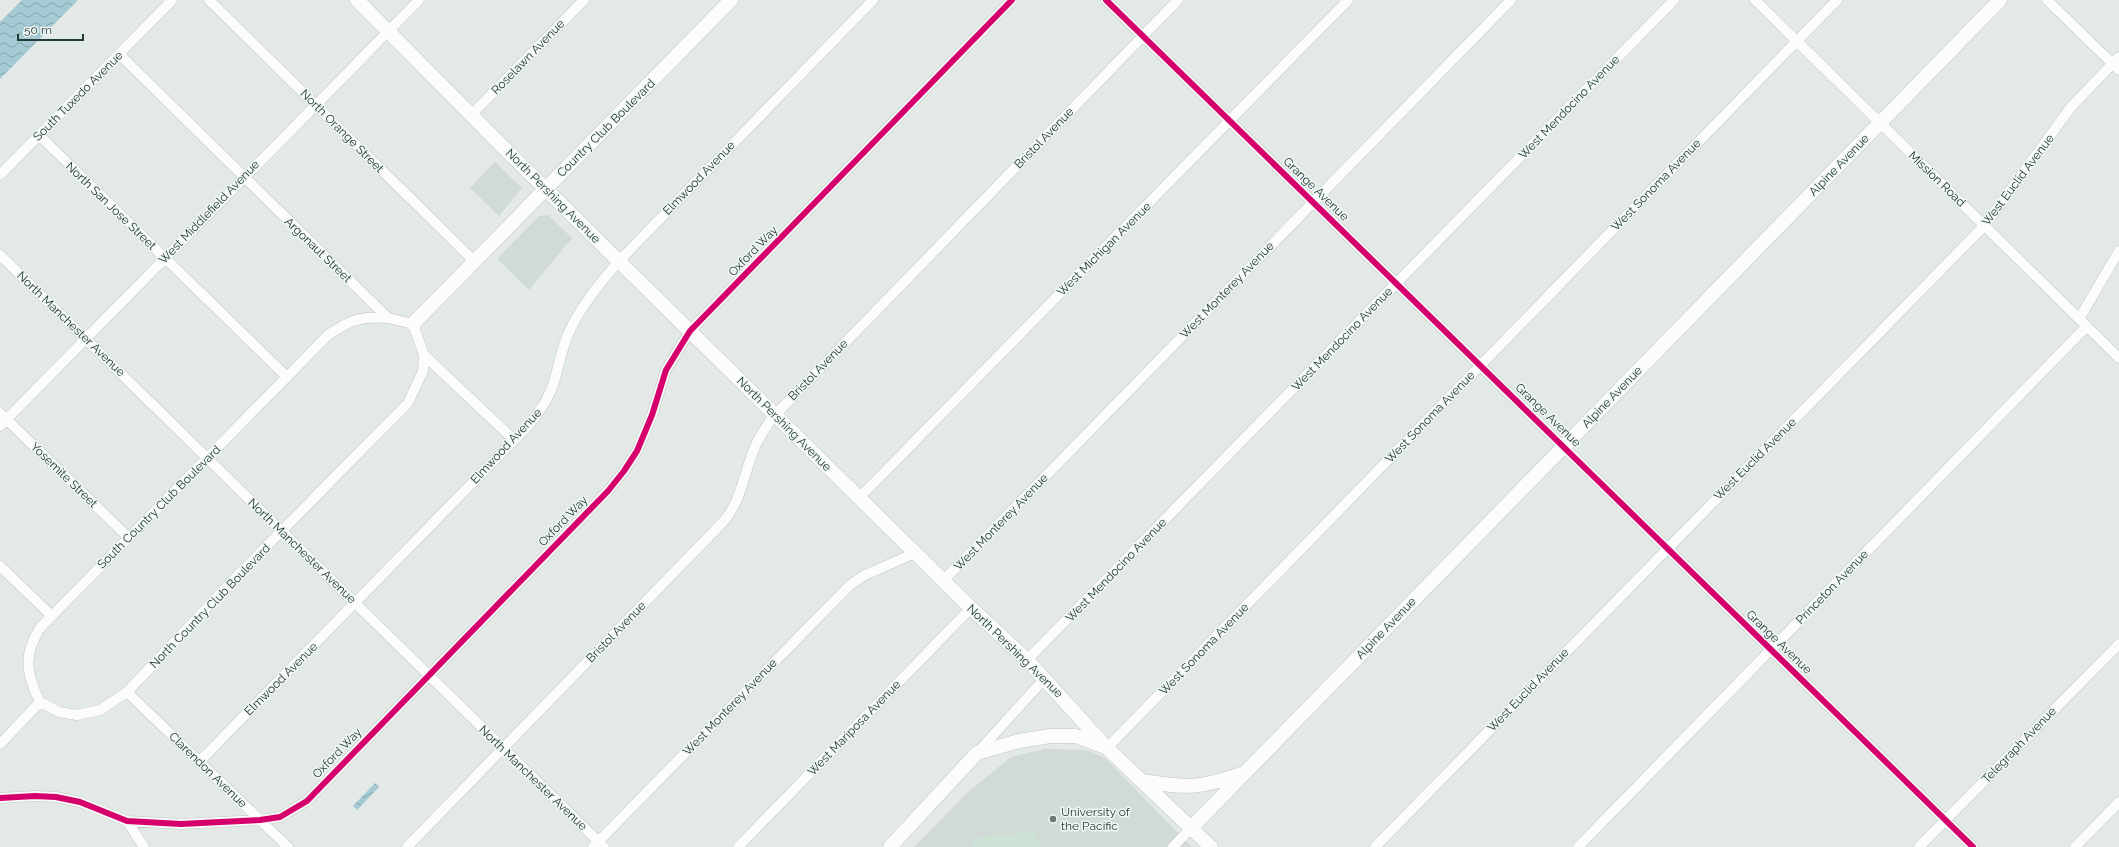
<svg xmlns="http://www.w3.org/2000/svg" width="2119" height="847" font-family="Raleway,sans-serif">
	<defs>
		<pattern id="water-waves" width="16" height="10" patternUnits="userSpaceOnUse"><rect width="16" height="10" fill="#a5cad4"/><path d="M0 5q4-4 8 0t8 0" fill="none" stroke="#86a5ad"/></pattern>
	</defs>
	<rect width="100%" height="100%" fill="#e3e9e6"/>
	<!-- built -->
	<path fill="#d1dad6" d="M 495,162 L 522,188 L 499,216 L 470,188 Z
		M 548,215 L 572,238 L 529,290 L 497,259 L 539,216 Z
		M 1045,749 L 1086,750 L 1104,757 L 1192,847 L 914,847 L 968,792 L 1011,757 Z"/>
	<!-- garden -->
	<path fill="#cde1d5" d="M 1035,832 L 1040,847 L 970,847 L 980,836 Z"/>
	<!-- water -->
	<path fill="url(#water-waves)" d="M 22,0 L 78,0 L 0,79 L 0,22 Z
		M 375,783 L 379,787 L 357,810 L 353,806 Z"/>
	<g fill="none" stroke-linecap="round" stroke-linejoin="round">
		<!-- street casing -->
		<g stroke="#c0c5c3" stroke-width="11">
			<path id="street" d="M 209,0 L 474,261
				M 1106,0 L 1973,847
				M 1755,0 L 2119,358
				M 2047,0 L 2119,70
				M 119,54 L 388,318 L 413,324 L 424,355 L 514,440
				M 472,114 L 584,0
				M 39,135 L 287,377
				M 0,175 L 172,0
				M 0,255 L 604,847
				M 2079,319 L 2119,251
				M 0,413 L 129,538
				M 0,426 L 419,0
				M 859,498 L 1348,0
				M 0,566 L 52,616
				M 943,581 L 1511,0
				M 1027,660 L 1674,0
				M 127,692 L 288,847
				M 40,702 L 59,712 L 77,715 L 100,710 L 127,692 L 239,574 L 408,403 L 423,371 L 424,355
				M 0,744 L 40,702 C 26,674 23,655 40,628 L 328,335 C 350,320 361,316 388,318
				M 1107,748 L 1837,0
				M 977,753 L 1045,678
				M 199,762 L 528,426 C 537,415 546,403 551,390 C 558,373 560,354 567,337 C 579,308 599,284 619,261 L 873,0
				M 0,798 L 35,796 L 56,797 L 80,802 L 127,821 L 181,824 L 260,820 L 280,817 L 307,801 L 608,491 L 624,471 L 637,451 L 652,415 L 666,370 L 690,331 L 1012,0
				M 127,821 L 144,847
				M 407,847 L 723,522 C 741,501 743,477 753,452 C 758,438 766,426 775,415 L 1178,0
				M 593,847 L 850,585 L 863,576 L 915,553
				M 738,847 L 971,608
				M 1173,847 L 1191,828
				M 1375,847 L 1985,225 L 2071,107 L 2119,57
				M 1578,847 L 2087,326
				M 1919,847 L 2119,644
				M 2075,847 L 2119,802"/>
		</g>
		<!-- secondary casing -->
		<g stroke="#bfc6c4" stroke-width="15">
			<path id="secondary" d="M 357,0 L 508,152 L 971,608 L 1027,660 L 1107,748 L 1211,847
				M 413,324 L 731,0
				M 1142,781 C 1186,788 1198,789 1241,774
				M 1191,828 L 2000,0
				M 890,847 L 977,753 L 1019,741 L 1050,736 L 1076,736 L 1105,747"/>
		</g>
		<!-- street -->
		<use href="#street" stroke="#fbfcfb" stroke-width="10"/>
		<!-- secondary -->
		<use href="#secondary" stroke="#fbfcfb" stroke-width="14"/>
		<!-- cycleway casing -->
		<g stroke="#f1f7f5" stroke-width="8">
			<path id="cycleway" d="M 1106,0 L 1973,847
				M 0,798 L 35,796 L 56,797 L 80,802 L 127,821 L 181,824 L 260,820 L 280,817 L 307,801 L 608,491 L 624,471 L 637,451 L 652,415 L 666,370 L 690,331 L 1012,0"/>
		</g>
		<!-- cycleway -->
		<use href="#cycleway" stroke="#d6006c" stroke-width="6"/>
	</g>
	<!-- markers -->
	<circle fill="#667774" stroke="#f1f7f5" stroke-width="1.5" cx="1053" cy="819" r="4"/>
	<g text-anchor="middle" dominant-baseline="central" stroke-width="3" stroke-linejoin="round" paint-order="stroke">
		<!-- street labels -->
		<g font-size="12" fill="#223a36" stroke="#f1f7f5">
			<text transform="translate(528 57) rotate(-46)">Roselawn Avenue</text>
			<text transform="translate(78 96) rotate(-45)">South Tuxedo Avenue</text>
			<text transform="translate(1569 107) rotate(-46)">West Mendocino Avenue</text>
			<text transform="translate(606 128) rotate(-45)">Country Club Boulevard</text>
			<text transform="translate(342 131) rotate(45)">North Orange Street</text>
			<text transform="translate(1044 138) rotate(-46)">Bristol Avenue</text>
			<text transform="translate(1839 165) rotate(-46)">Alpine Avenue</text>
			<text transform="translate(699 178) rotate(-46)">Elmwood Avenue</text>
			<text transform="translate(1937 179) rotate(44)">Mission Road</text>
			<text transform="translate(2018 180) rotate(-53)">West Euclid Avenue</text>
			<text transform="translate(1656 185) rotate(-46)">West Sonoma Avenue</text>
			<text transform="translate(1316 189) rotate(44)">Grange Avenue</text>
			<text transform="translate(553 196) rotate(45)">North Pershing Avenue</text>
			<text transform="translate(111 206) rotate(44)">North San Jose Street</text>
			<text transform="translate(209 212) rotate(-46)">West Middlefield Avenue</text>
			<text transform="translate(1104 249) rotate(-45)">West Michigan Avenue</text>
			<text transform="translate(318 250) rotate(44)">Argonaut Street</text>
			<text transform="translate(753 251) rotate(-46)">Oxford Way</text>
			<text transform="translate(1227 290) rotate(-46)">West Monterey Avenue</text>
			<text transform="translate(71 324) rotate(44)">North Manchester Avenue</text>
			<text transform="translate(1342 339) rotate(-46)">West Mendocino Avenue</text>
			<text transform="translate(818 370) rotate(-46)">Bristol Avenue</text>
			<text transform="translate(1612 397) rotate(-46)">Alpine Avenue</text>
			<text transform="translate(1548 415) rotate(44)">Grange Avenue</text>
			<text transform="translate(1430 417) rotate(-46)">West Sonoma Avenue</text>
			<text transform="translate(784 424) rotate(45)">North Pershing Avenue</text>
			<text transform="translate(506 446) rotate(-47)">Elmwood Avenue</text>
			<text transform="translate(1755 459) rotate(-45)">West Euclid Avenue</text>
			<text transform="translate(64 475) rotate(44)">Yosemite Street</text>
			<text transform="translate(159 507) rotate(-45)">South Country Club Boulevard</text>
			<text transform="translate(563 521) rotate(-46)">Oxford Way</text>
			<text transform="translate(1001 522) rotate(-46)">West Monterey Avenue</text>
			<text transform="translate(302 551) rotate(44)">North Manchester Avenue</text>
			<text transform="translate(1116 570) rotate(-46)">West Mendocino Avenue</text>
			<text transform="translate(1832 587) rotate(-46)">Princeton Avenue</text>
			<text transform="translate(210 606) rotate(-46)">North Country Club Boulevard</text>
			<text transform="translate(1386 628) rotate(-46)">Alpine Avenue</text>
			<text transform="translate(616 632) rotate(-46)">Bristol Avenue</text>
			<text transform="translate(1779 642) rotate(44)">Grange Avenue</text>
			<text transform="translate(1204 649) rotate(-46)">West Sonoma Avenue</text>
			<text transform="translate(1015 651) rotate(44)">North Pershing Avenue</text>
			<text transform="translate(281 679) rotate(-45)">Elmwood Avenue</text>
			<text transform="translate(1528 690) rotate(-46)">West Euclid Avenue</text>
			<text transform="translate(730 707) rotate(-46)">West Monterey Avenue</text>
			<text transform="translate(854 728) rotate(-46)">West Mariposa Avenue</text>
			<text transform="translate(2019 745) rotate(-46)">Telegraph Avenue</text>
			<text transform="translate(337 753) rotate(-46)">Oxford Way</text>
			<text transform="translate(208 770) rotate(44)">Clarendon Avenue</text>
			<text transform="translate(533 778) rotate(44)">North Manchester Avenue</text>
		</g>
		<!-- poi labels -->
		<g font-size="12" fill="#223a36" stroke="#f1f7f5" text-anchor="start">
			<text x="1061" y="812">University of<tspan x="1061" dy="14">the Pacific</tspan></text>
		</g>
	</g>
	<!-- scale -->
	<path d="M18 34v6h65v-6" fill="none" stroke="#223a36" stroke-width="2"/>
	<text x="24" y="34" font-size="12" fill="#223a36" stroke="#f1f7f5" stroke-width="3" paint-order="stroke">50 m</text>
</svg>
